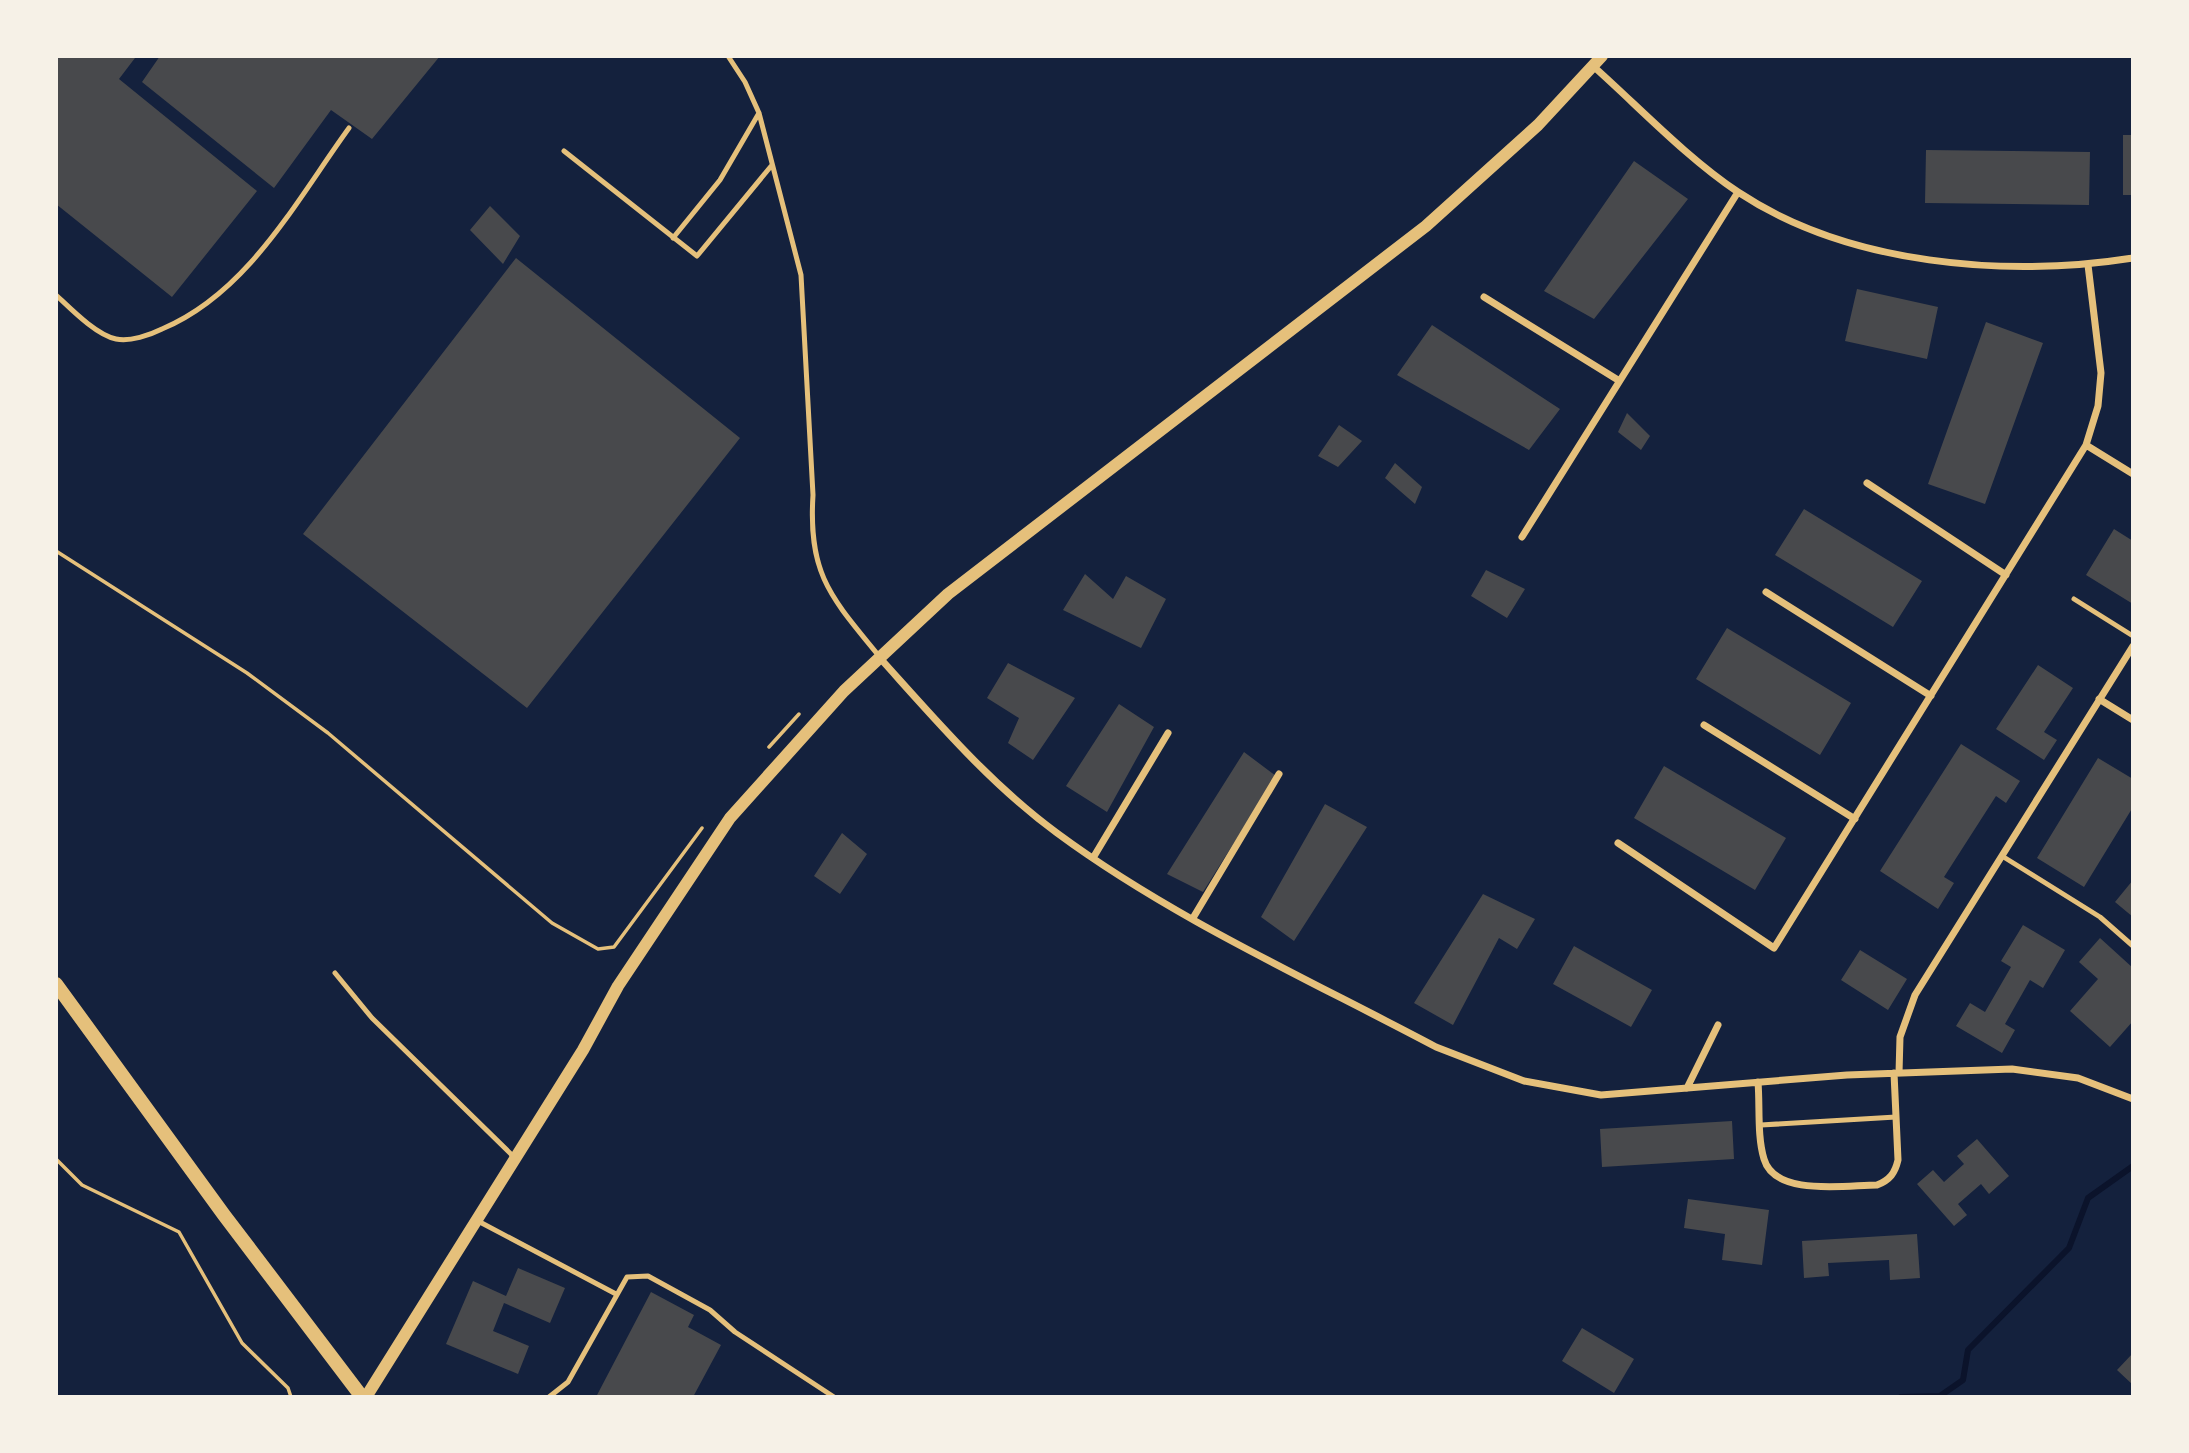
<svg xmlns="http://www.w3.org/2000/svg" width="2189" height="1453" font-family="Manrope,sans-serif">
	<rect width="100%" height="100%" fill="#14213d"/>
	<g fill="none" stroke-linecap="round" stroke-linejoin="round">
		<!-- stream -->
		<path stroke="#0b132b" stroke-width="6" d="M 1901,1397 L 1940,1396 L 1963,1380 L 1968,1350 L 2069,1248 L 2088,1198 L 2133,1166"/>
	</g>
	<!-- building -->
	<path fill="#48494c" d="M 56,56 L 133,56 L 135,58 L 119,79 L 257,191 L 172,297 L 56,204 Z
		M 160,56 L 440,56 L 372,139 L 331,110 L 274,188 L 142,82 Z
		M 2123,135 L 2133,135 L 2133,195 L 2123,195 Z
		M 1926,150 L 2090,152 L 2089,205 L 1925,203 Z
		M 1634,161 L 1688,199 L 1594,319 L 1544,291 Z
		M 490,206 L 520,236 L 503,264 L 470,230 Z
		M 516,258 L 740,438 L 527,708 L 303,534 Z
		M 1857,289 L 1938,307 L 1927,359 L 1845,341 Z
		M 1986,322 L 2043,343 L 1985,504 L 1928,484 Z
		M 1432,325 L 1560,409 L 1529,450 L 1397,375 Z
		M 1627,413 L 1650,436 L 1641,450 L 1618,432 Z
		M 1339,425 L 1362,441 L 1338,467 L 1318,456 Z
		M 1395,463 L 1422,487 L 1415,504 L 1385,478 Z
		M 1804,509 L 1922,581 L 1893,627 L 1775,555 Z
		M 2114,529 L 2133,541 L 2133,604 L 2086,575 Z
		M 1486,570 L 1525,589 L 1507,618 L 1471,596 Z
		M 1085,574 L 1113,599 L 1126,576 L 1166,599 L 1141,648 L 1063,610 Z
		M 1727,628 L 1851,703 L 1820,755 L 1696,679 Z
		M 1008,663 L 1075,698 L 1033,760 L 1008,743 L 1019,718 L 987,698 Z
		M 2038,665 L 2073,688 L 2044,732 L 2057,740 L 2044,760 L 1996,729 Z
		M 1119,704 L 1154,727 L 1107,812 L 1066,786 Z
		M 1961,744 L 2020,781 L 2006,803 L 1996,796 L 1944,877 L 1954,883 L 1938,909 L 1880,871 Z
		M 1244,752 L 1276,776 L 1203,892 L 1167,874 Z
		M 2098,758 L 2133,779 L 2133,807 L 2084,887 L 2037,858 Z
		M 1664,766 L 1786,838 L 1755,890 L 1634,818 Z
		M 1325,804 L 1367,827 L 1294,941 L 1261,917 Z
		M 842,833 L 867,854 L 840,894 L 814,876 Z
		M 2133,880 L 2133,917 L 2115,902 Z
		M 1483,894 L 1535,919 L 1517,949 L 1499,938 L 1453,1025 L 1414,1003 Z
		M 2023,925 L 2065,950 L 2043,988 L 2030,980 L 2005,1024 L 2015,1030 L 2002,1053 L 1956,1026 L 1970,1003 L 1985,1012 L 2011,967 L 2001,961 Z
		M 2100,938 L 2133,968 L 2133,1021 L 2110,1047 L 2070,1011 L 2098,979 L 2079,962 Z
		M 1574,946 L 1652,990 L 1631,1027 L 1553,984 Z
		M 1860,950 L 1907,979 L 1888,1010 L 1841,980 Z
		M 1732,1121 L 1734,1159 L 1602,1167 L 1600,1129 Z
		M 1977,1139 L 2009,1176 L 1989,1194 L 1981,1184 L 1958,1204 L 1967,1215 L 1954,1226 L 1917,1184 L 1933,1170 L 1944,1182 L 1964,1164 L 1957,1156 Z
		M 1688,1199 L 1769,1210 L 1762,1265 L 1722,1260 L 1725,1234 L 1684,1228 Z
		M 1917,1234 L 1920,1278 L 1890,1280 L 1889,1260 L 1828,1263 L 1829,1276 L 1804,1278 L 1802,1241 Z
		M 518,1268 L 565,1288 L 550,1323 L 504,1303 L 493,1331 L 529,1346 L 518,1374 L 446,1344 L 473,1281 L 506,1296 Z
		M 651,1292 L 694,1315 L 688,1327 L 721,1345 L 693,1397 L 596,1397 Z
		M 1582,1328 L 1634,1359 L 1614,1393 L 1562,1361 Z
		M 2133,1353 L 2133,1385 L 2117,1370 Z"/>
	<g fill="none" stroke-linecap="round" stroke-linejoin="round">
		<!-- path -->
		<path stroke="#e5c07b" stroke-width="3.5" d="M 56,551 L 247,673 L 328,733 L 552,923 L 598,949 L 614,947 L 702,828
			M 769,747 L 799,714
			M 56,1159 L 82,1185 L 179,1232 L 242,1343 L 288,1388 L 291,1397"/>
		<!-- service -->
		<path stroke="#e5c07b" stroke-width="5" d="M 728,56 L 745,82 L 759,113 L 801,275 L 813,495 C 808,575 831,597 879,656
			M 564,151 L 697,256 L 772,165
			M 673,238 L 720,180 L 759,113
			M 56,295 C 70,308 96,335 116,339 C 130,342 150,335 162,329 C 248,293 296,201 349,128
			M 2074,599 L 2133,636
			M 2002,856 L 2100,917 L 2133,946
			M 335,973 L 372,1018 L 515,1158
			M 1761,1125 L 1896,1117
			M 476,1220 L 616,1294
			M 549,1397 L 568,1382 L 627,1277 L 648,1276 L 710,1310 L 735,1332 L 834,1397"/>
		<!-- minor -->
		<path stroke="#e5c07b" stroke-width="7" d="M 1593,66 C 1639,107 1687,158 1738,192 C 1848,265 2006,278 2133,258
			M 1484,297 L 1618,380
			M 2086,445 L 2133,474
			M 1867,483 L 2006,575
			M 1522,537 L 1738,192
			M 1766,592 L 1931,696
			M 879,657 C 935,719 989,783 1057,833 C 1172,918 1310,980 1436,1047 L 1524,1081 L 1601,1095 L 1847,1075 L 2012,1069 L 2078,1078 L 2133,1099
			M 2099,699 L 2133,720
			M 1704,725 L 1855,819
			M 1618,843 L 1774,948 L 2086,445 L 2098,406 L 2101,373 L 2088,265
			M 1093,858 L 1168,733
			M 1193,918 L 1279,774
			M 1899,1073 L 1900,1037 L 1915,995 L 2133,646
			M 1758,1082 C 1760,1106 1757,1136 1764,1159 C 1775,1197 1846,1185 1877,1185 C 1890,1180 1895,1173 1898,1160 L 1894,1073
			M 1687,1088 L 1718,1025"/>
		<!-- tertiary -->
		<path stroke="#e5c07b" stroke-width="12" d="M 366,1397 L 583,1050 L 618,986 L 730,818 L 844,691 L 948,594 L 1426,226 L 1538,125 L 1602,56"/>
		<!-- secondary -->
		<path stroke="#e5c07b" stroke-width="14" d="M 56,984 L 224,1215 L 362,1397"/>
	</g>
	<!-- border -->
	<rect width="2189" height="1453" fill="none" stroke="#f6f1e7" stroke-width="116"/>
</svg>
